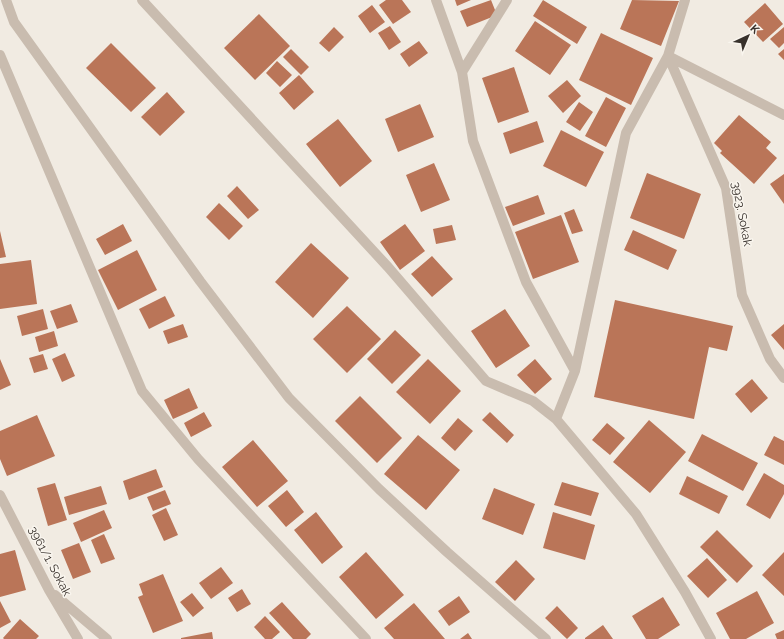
<svg xmlns="http://www.w3.org/2000/svg" width="784" height="639" font-family="Raleway,sans-serif">
	<rect width="100%" height="100%" fill="#f1ebe2"/>
	<!-- building -->
	<path fill="#ba7558" d="M 386,0 L 402,0 L 411,12 L 393,24 L 379,5 Z
		M 455,0 L 471,0 L 457,6 Z
		M 491,0 L 497,15 L 467,27 L 460,11 Z
		M 543,0 L 587,27 L 577,44 L 533,16 Z
		M 632,0 L 679,1 L 661,46 L 620,29 Z
		M 765,3 L 783,24 L 763,42 L 744,22 Z
		M 372,5 L 385,22 L 370,33 L 358,16 Z
		M 259,14 L 290,46 L 255,80 L 224,48 Z
		M 535,21 L 571,45 L 550,75 L 515,51 Z
		M 390,26 L 401,42 L 389,50 L 378,33 Z
		M 334,27 L 344,37 L 329,52 L 319,43 Z
		M 784,27 L 784,43 L 779,48 L 770,39 Z
		M 601,33 L 653,58 L 631,105 L 579,80 Z
		M 419,41 L 428,53 L 409,67 L 400,54 Z
		M 111,43 L 156,88 L 131,112 L 86,68 Z
		M 291,49 L 309,67 L 301,75 L 283,57 Z
		M 784,49 L 784,60 L 778,54 Z
		M 277,61 L 292,75 L 280,87 L 266,73 Z
		M 514,67 L 529,112 L 498,123 L 482,78 Z
		M 299,75 L 314,92 L 294,110 L 279,93 Z
		M 567,80 L 581,96 L 563,113 L 548,96 Z
		M 167,92 L 185,112 L 160,136 L 141,117 Z
		M 606,97 L 626,108 L 606,147 L 585,136 Z
		M 579,102 L 593,112 L 580,131 L 566,122 Z
		M 420,104 L 434,137 L 398,152 L 385,119 Z
		M 739,115 L 771,142 L 766,148 L 777,158 L 754,184 L 720,153 L 722,151 L 714,143 Z
		M 338,119 L 372,161 L 340,187 L 306,144 Z
		M 537,121 L 544,142 L 510,154 L 503,133 Z
		M 561,130 L 604,152 L 586,187 L 543,166 Z
		M 434,163 L 450,200 L 421,212 L 406,175 Z
		M 647,173 L 701,194 L 684,239 L 630,218 Z
		M 784,174 L 784,204 L 770,184 Z
		M 237,186 L 259,210 L 248,219 L 227,196 Z
		M 538,195 L 545,214 L 513,226 L 505,207 Z
		M 219,203 L 243,226 L 229,240 L 206,217 Z
		M 574,209 L 583,231 L 572,234 L 564,213 Z
		M 561,215 L 579,262 L 533,279 L 515,232 Z
		M 123,224 L 132,241 L 105,255 L 96,239 Z
		M 405,224 L 425,251 L 400,270 L 380,242 Z
		M 452,225 L 456,240 L 436,244 L 433,229 Z
		M 633,230 L 677,250 L 668,270 L 624,250 Z
		M 0,231 L 6,257 L 0,258 Z
		M 311,243 L 349,278 L 313,318 L 275,282 Z
		M 137,250 L 157,290 L 118,310 L 98,270 Z
		M 432,256 L 453,279 L 432,297 L 411,274 Z
		M 31,260 L 37,304 L 0,309 L 0,264 Z
		M 165,296 L 175,316 L 149,329 L 139,309 Z
		M 615,300 L 733,326 L 727,351 L 709,347 L 694,419 L 594,397 Z
		M 71,304 L 78,322 L 57,329 L 50,311 Z
		M 347,306 L 381,339 L 347,373 L 313,339 Z
		M 43,309 L 48,329 L 22,336 L 17,316 Z
		M 505,309 L 530,346 L 496,368 L 471,331 Z
		M 183,324 L 188,337 L 168,344 L 163,331 Z
		M 784,324 L 784,350 L 771,335 Z
		M 395,330 L 421,355 L 392,384 L 367,359 Z
		M 54,331 L 58,346 L 39,352 L 35,337 Z
		M 65,353 L 75,376 L 62,382 L 52,359 Z
		M 43,354 L 48,369 L 34,373 L 29,358 Z
		M 0,359 L 11,385 L 0,390 Z
		M 428,359 L 461,391 L 430,424 L 396,392 Z
		M 535,359 L 552,379 L 535,394 L 517,375 Z
		M 752,379 L 768,398 L 751,413 L 735,394 Z
		M 189,388 L 198,408 L 173,419 L 164,400 Z
		M 360,396 L 402,438 L 377,463 L 335,421 Z
		M 204,412 L 212,426 L 191,437 L 184,423 Z
		M 490,412 L 514,435 L 507,443 L 482,420 Z
		M 37,415 L 55,456 L 7,476 L 0,459 L 0,431 Z
		M 458,418 L 473,431 L 455,451 L 441,438 Z
		M 649,420 L 686,452 L 650,493 L 613,462 Z
		M 607,423 L 625,438 L 610,455 L 592,440 Z
		M 702,434 L 758,463 L 743,491 L 688,461 Z
		M 418,435 L 460,470 L 426,510 L 384,474 Z
		M 774,436 L 784,441 L 784,465 L 764,455 Z
		M 253,440 L 288,481 L 257,507 L 222,467 Z
		M 156,469 L 163,487 L 129,500 L 123,481 Z
		M 764,473 L 784,485 L 784,494 L 770,519 L 746,505 Z
		M 687,476 L 728,496 L 719,514 L 679,494 Z
		M 562,482 L 599,493 L 591,516 L 554,505 Z
		M 55,483 L 67,520 L 48,526 L 37,488 Z
		M 101,486 L 107,504 L 69,515 L 64,497 Z
		M 494,488 L 535,504 L 523,535 L 482,519 Z
		M 165,490 L 171,504 L 153,511 L 147,497 Z
		M 287,490 L 304,512 L 286,527 L 268,506 Z
		M 166,508 L 178,535 L 164,541 L 152,515 Z
		M 104,510 L 112,528 L 81,542 L 73,523 Z
		M 316,512 L 343,547 L 322,564 L 294,530 Z
		M 553,512 L 595,525 L 585,560 L 543,548 Z
		M 717,530 L 753,566 L 737,583 L 700,547 Z
		M 104,534 L 115,559 L 101,564 L 91,540 Z
		M 79,543 L 91,572 L 73,579 L 61,550 Z
		M 15,550 L 26,590 L 0,597 L 0,554 Z
		M 366,552 L 404,595 L 376,619 L 339,577 Z
		M 784,552 L 784,596 L 762,575 Z
		M 707,558 L 727,580 L 708,598 L 687,576 Z
		M 516,560 L 535,579 L 515,601 L 495,582 Z
		M 221,567 L 233,583 L 211,599 L 199,583 Z
		M 163,574 L 183,621 L 153,633 L 138,597 L 143,595 L 139,584 Z
		M 242,589 L 251,604 L 237,612 L 228,598 Z
		M 757,591 L 774,623 L 746,639 L 730,639 L 716,613 Z
		M 192,593 L 204,608 L 193,617 L 180,602 Z
		M 459,596 L 470,612 L 449,626 L 438,611 Z
		M 663,597 L 680,625 L 658,639 L 646,639 L 632,616 Z
		M 0,601 L 11,622 L 0,628 Z
		M 282,602 L 311,634 L 306,639 L 293,639 L 269,613 Z
		M 414,603 L 445,639 L 394,639 L 384,628 Z
		M 557,606 L 578,628 L 567,639 L 545,618 Z
		M 265,616 L 280,632 L 272,639 L 265,639 L 254,627 Z
		M 20,619 L 39,636 L 36,639 L 4,639 L 3,638 Z
		M 603,625 L 613,639 L 585,639 L 585,638 Z
		M 784,630 L 784,639 L 777,639 L 775,634 Z
		M 212,632 L 213,639 L 181,639 L 181,638 Z
		M 468,633 L 472,639 L 460,639 Z"/>
	<g fill="none" stroke-linecap="round" stroke-linejoin="round">
		<!-- minor -->
		<path stroke="#c9bcaf" stroke-width="10" d="M 6,0 L 14,22 L 200,281 L 289,398 L 379,489 L 447,552 L 546,639
			M 142,0 L 388,267 L 486,381 L 533,401 L 556,419
			M 436,0 L 462,72 L 473,141 L 526,282 L 575,371 L 556,419 L 636,514 L 685,592 L 711,639
			M 685,0 L 668,56 L 726,188 L 742,295 L 770,359 L 784,378
			M 0,55 L 142,391 L 198,459 L 366,639
			M 462,72 L 507,0
			M 575,371 L 626,133 L 668,56 L 784,115
			M 0,495 L 49,590 L 78,639
			M 55,595 L 107,639"/>
	</g>
	<g text-anchor="middle" dominant-baseline="central" stroke-width="3" stroke-linejoin="round" paint-order="stroke">
		<!-- street labels -->
		<g font-size="12" fill="#38312c" stroke="#f9f5ee">
			<text transform="translate(742 214) rotate(79)">3923. Sokak</text>
			<text transform="translate(50 561) rotate(62)">3961/1. Sokak</text>
		</g>
	</g>
	<!-- north arrow -->
	<g transform="translate(748 36) rotate(44)" stroke="#f9f5ee" stroke-width="3" paint-order="stroke">
	<path d="M0-3L7 15L0 10L-7 15Z" fill="#38312c"/>
	<text y="-6" font-size="11" font-weight="bold" text-anchor="middle" fill="#38312c">K</text>
	</g>
</svg>
